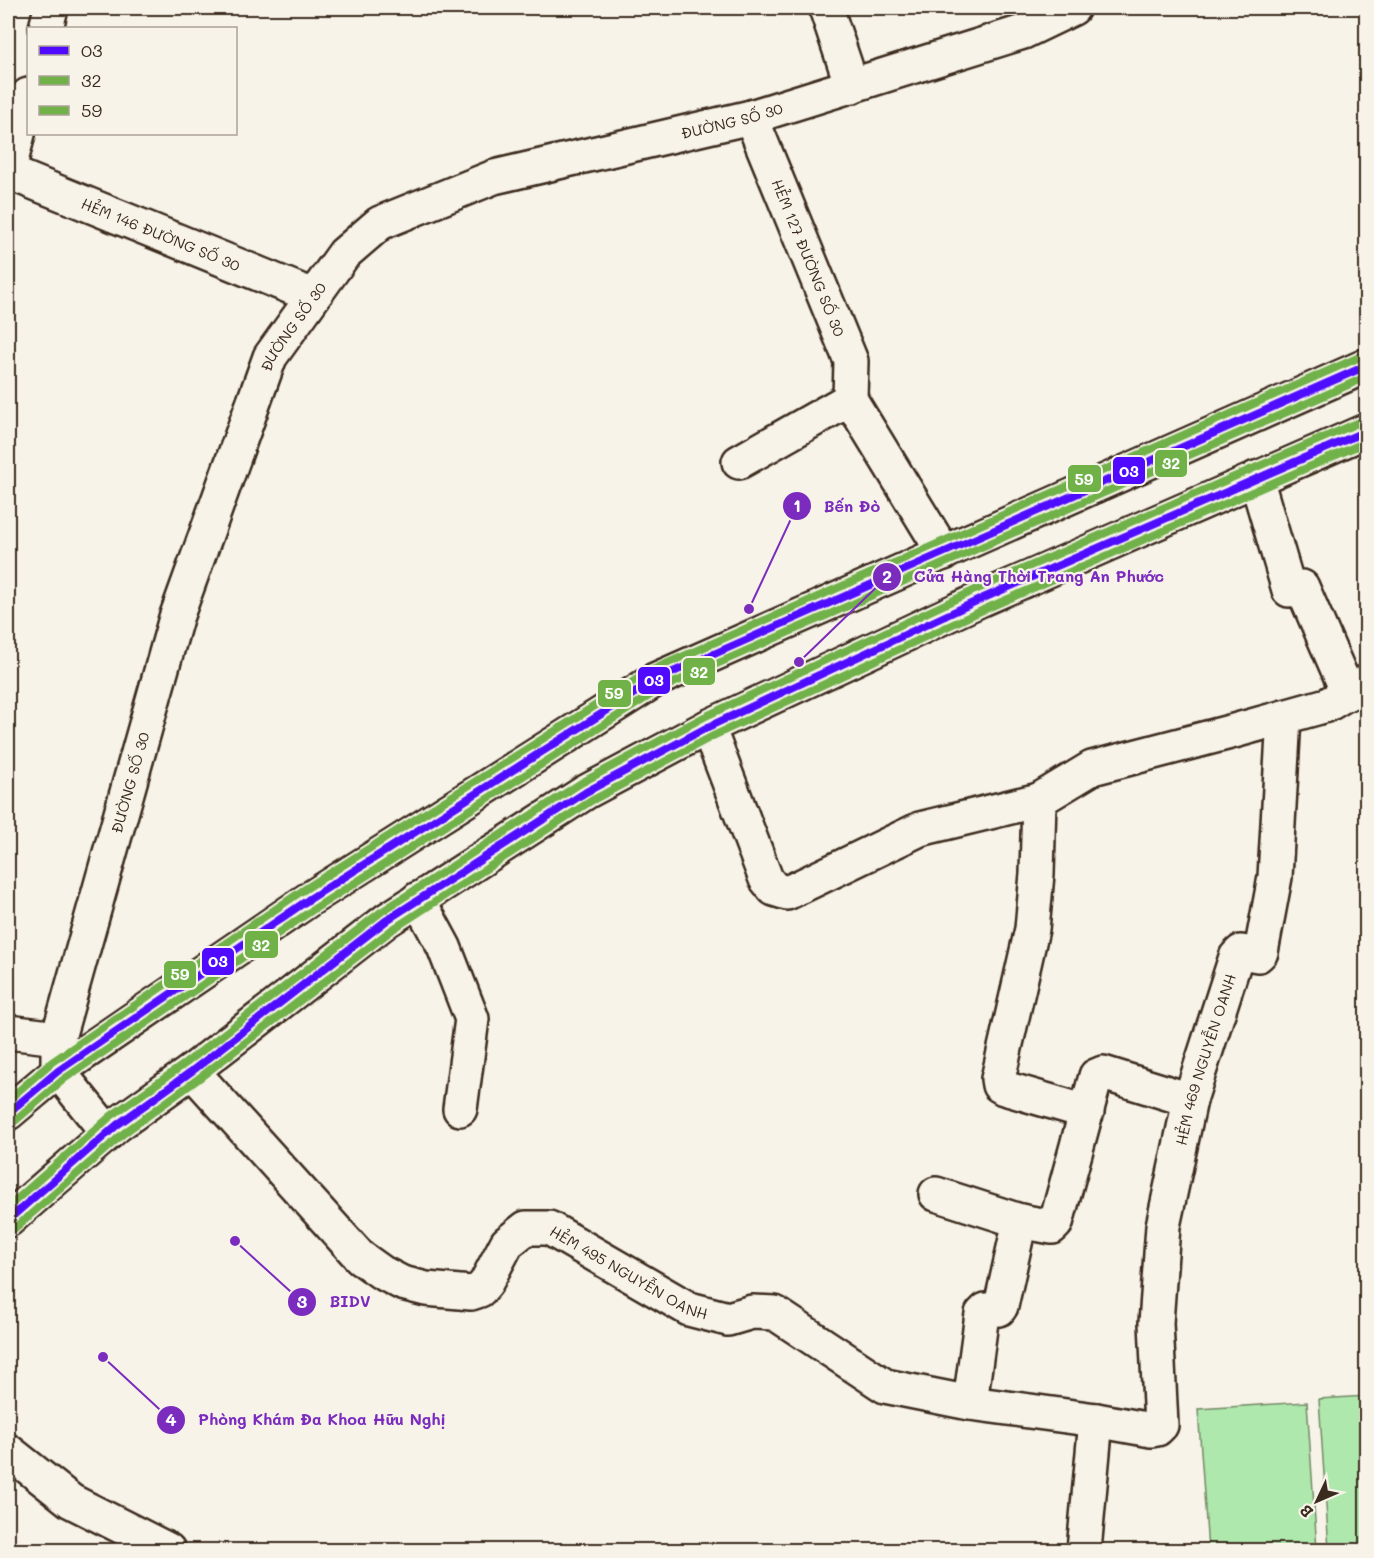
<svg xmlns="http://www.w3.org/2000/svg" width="1374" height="1558" font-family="Mali,sans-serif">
	<rect width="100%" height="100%" fill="#f7f3e8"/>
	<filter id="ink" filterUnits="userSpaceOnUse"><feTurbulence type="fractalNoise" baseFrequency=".0167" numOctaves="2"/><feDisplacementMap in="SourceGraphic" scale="12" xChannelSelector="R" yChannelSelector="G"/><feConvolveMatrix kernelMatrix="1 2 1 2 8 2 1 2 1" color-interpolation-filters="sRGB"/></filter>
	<g filter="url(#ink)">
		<!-- green -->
		<path fill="#aee8ad" stroke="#748966" stroke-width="1.5" d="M 1366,1396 L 1366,1550 L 1329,1550 L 1319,1399 Z
			M 1307,1402 L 1317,1550 L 1208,1550 L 1198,1409 Z"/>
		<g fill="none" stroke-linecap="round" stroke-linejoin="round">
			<!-- minor casing -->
			<g stroke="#3b2a1e" stroke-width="38">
				<g id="minor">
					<path d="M 826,8 L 852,86"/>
					<path d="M 46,28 L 51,8"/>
					<path id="s1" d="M 751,117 L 851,361 L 850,399"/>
					<path id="s2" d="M 8,172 L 313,296"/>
					<path d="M 8,173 L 28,95"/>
					<path d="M 739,462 L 850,399 L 944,553"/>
					<path d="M 1256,478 L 1289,590 L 1302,587 L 1348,693"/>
					<path d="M 708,727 L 766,879 L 774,889 L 787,893 L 920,829 L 1039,800 L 1092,768 L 1234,731 L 1327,705 L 1366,682"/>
					<path d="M 1039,800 L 1037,874 L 1032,929 L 998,1079 L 999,1085 L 1004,1088 L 1087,1112"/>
					<path d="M 418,899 L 444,947 L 472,1019 L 460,1109"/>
					<path d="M 8,1032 L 58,1038"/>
					<path id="s3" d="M 192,1071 L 360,1257 L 381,1272 L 402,1283 L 426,1289 L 471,1293 L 480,1290 L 486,1283 L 507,1243 L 526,1228 L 549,1228 L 689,1309 L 728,1319 L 752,1312 L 775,1313 L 885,1386 L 970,1403 L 1096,1420 L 1151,1430 L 1157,1429 L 1161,1425 L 1156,1323 L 1163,1226 L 1190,1100 L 1236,957 L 1241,952 L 1258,955 L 1261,952 L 1275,877 L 1284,717"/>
					<path id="s4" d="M 108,1133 L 58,1071 L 58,1038 L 176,618 L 270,357 L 344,254 L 380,223 L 494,177 L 751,117 L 1023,32 L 1073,8"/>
					<path d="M 936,1194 L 1020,1221"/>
					<path d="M 970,1403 L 982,1314 L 986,1310 L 999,1309 L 1001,1306 L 1020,1221 L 1052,1227 L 1056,1223 L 1096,1076 L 1103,1073 L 1190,1100"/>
					<path d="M 8,1451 L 71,1501 L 168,1550"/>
					<path d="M 1084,1550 L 1096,1420"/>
				</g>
			</g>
			<!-- major casing -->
			<g stroke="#3b2a1e" stroke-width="38">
				<path id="major" d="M 8,1113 L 58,1071 L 308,900 L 655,680 L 1366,366
					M 8,1220 L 117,1125 L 192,1071 L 387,920 L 586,792 L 708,727 L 979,600 L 1366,431"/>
			</g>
			<!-- minor -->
			<use href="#minor" stroke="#f7f3e8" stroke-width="33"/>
			<!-- major -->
			<use href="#major" stroke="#f7f3e8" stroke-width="33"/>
			<!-- bus-1 casing -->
			<g stroke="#f7f3e8" stroke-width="12">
				<path id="bus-1" d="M 8,1113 L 58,1071 L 308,900 L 655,680 L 1366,366
					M 8,1220 L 117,1125 L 192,1071 L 387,920 L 586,792 L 708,727 L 979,600 L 1366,431"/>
			</g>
			<!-- bus-2 casing -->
			<g stroke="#f7f3e8" stroke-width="12">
				<path id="bus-2" d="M 15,1121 L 64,1079 L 314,909 L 660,689 L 1366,377
					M 15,1228 L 124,1133 L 198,1079 L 393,929 L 591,801 L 713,736 L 983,610 L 1366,442"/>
			</g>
			<!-- bus-3 casing -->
			<g stroke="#f7f3e8" stroke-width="12">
				<path id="bus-3" d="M 8,1100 L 52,1062 L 302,891 L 650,671 L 1362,356
					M 8,1207 L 111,1116 L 186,1063 L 381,912 L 581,783 L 704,717 L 975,590 L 1362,421"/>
			</g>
			<!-- bus-1 -->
			<use href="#bus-1" stroke="#4f0aff" stroke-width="8"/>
			<!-- bus-2 -->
			<use href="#bus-2" stroke="#70b148" stroke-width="8"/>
			<!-- bus-3 -->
			<use href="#bus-3" stroke="#70b148" stroke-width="8"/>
		</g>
	</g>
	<g text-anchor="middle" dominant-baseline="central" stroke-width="4.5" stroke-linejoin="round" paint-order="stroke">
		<!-- street labels -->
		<g font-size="15" fill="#3b2a1e" stroke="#f7f3e8">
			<text stroke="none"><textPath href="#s4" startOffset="1368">ĐƯỜNG SỐ 30</textPath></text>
			<text stroke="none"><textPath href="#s2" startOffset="165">HẺM 146 ĐƯỜNG SỐ 30</textPath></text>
			<text stroke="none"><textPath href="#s1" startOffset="152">HẺM 127 ĐƯỜNG SỐ 30</textPath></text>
			<text stroke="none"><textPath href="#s4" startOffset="864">ĐƯỜNG SỐ 30</textPath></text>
			<text stroke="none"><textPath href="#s4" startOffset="378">ĐƯỜNG SỐ 30</textPath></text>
			<text stroke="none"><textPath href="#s3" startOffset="1516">HẺM 469 NGUYỄN OANH</textPath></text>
			<text stroke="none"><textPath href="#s3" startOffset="573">HẺM 495 NGUYỄN OANH</textPath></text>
		</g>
	</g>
	<!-- callouts -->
	<path fill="none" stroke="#7b2cbf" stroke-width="2" d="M749 609L797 506M799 662L887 577M235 1241L302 1302M103 1357L171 1420"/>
	<g fill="#7b2cbf" stroke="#f7f3e8" stroke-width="2">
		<circle cx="749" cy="609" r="6"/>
		<circle cx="799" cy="662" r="6"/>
		<circle cx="235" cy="1241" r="6"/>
		<circle cx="103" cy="1357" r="6"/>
		<circle cx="797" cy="506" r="15"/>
		<circle cx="887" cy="577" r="15"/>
		<circle cx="302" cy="1302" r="15"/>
		<circle cx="171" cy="1420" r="15"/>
	</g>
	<g font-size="18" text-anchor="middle" font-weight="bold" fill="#fff">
		<text x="797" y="512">1</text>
		<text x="887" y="583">2</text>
		<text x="302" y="1308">3</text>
		<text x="171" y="1426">4</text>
	</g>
	<g font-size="16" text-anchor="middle" font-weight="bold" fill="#7b2cbf" stroke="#f7f3e8" stroke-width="4.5" stroke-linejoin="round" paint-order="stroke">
		<text x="852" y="512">Bến Đò</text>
		<text x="1039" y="582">Cửa Hàng Thời Trang An Phước</text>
		<text x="350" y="1307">BIDV</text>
		<text x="322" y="1425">Phòng Khám Đa Khoa Hữu Nghị</text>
	</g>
	<g stroke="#f7f3e8" stroke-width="2">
		<rect x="1154" y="449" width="34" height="29" rx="6" fill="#70b148"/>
		<rect x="1112" y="456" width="34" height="29" rx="6" fill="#4f0aff"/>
		<rect x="1067" y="464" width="35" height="29" rx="6" fill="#70b148"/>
		<rect x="682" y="657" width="34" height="29" rx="6" fill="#70b148"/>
		<rect x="637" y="666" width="34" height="29" rx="6" fill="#4f0aff"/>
		<rect x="597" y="679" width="35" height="29" rx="6" fill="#70b148"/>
		<rect x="244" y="930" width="35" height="29" rx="6" fill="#70b148"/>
		<rect x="201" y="947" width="34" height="29" rx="6" fill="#4f0aff"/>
		<rect x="163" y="960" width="34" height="29" rx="6" fill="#70b148"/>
	</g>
	<g font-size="16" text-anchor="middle" font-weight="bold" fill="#fff">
		<text x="1171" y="469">32</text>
		<text x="1129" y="477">03</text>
		<text x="1084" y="485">59</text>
		<text x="699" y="678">32</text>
		<text x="654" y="686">03</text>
		<text x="614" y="699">59</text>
		<text x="261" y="951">32</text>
		<text x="218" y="967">03</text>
		<text x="180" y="980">59</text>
	</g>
	<!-- margin -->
	<rect width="1374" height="1558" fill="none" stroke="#f7f3e8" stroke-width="30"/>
	<rect x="15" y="15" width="1344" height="1528" fill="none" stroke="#3b2a1e" stroke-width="2" filter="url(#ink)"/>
	<!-- legend -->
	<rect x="27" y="27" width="210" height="108" fill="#f7f3e8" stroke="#aca397" stroke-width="1.5"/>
	<rect x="39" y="46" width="30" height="9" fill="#4f0aff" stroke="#aca397" stroke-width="1.5"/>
	<text x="81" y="57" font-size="18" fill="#3b2a1e">03</text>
	<rect x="39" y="76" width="30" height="9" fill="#70b148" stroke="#aca397" stroke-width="1.5"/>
	<text x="81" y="87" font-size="18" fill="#3b2a1e">32</text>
	<rect x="39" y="106" width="30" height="9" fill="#70b148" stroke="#aca397" stroke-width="1.5"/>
	<text x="81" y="117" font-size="18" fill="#3b2a1e">59</text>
	<!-- north arrow -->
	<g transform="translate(1317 1501) rotate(226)" stroke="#f7f3e8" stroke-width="4.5" paint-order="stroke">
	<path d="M0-4.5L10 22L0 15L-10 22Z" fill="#3b2a1e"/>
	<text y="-9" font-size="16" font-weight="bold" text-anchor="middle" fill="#3b2a1e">B</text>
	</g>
</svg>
